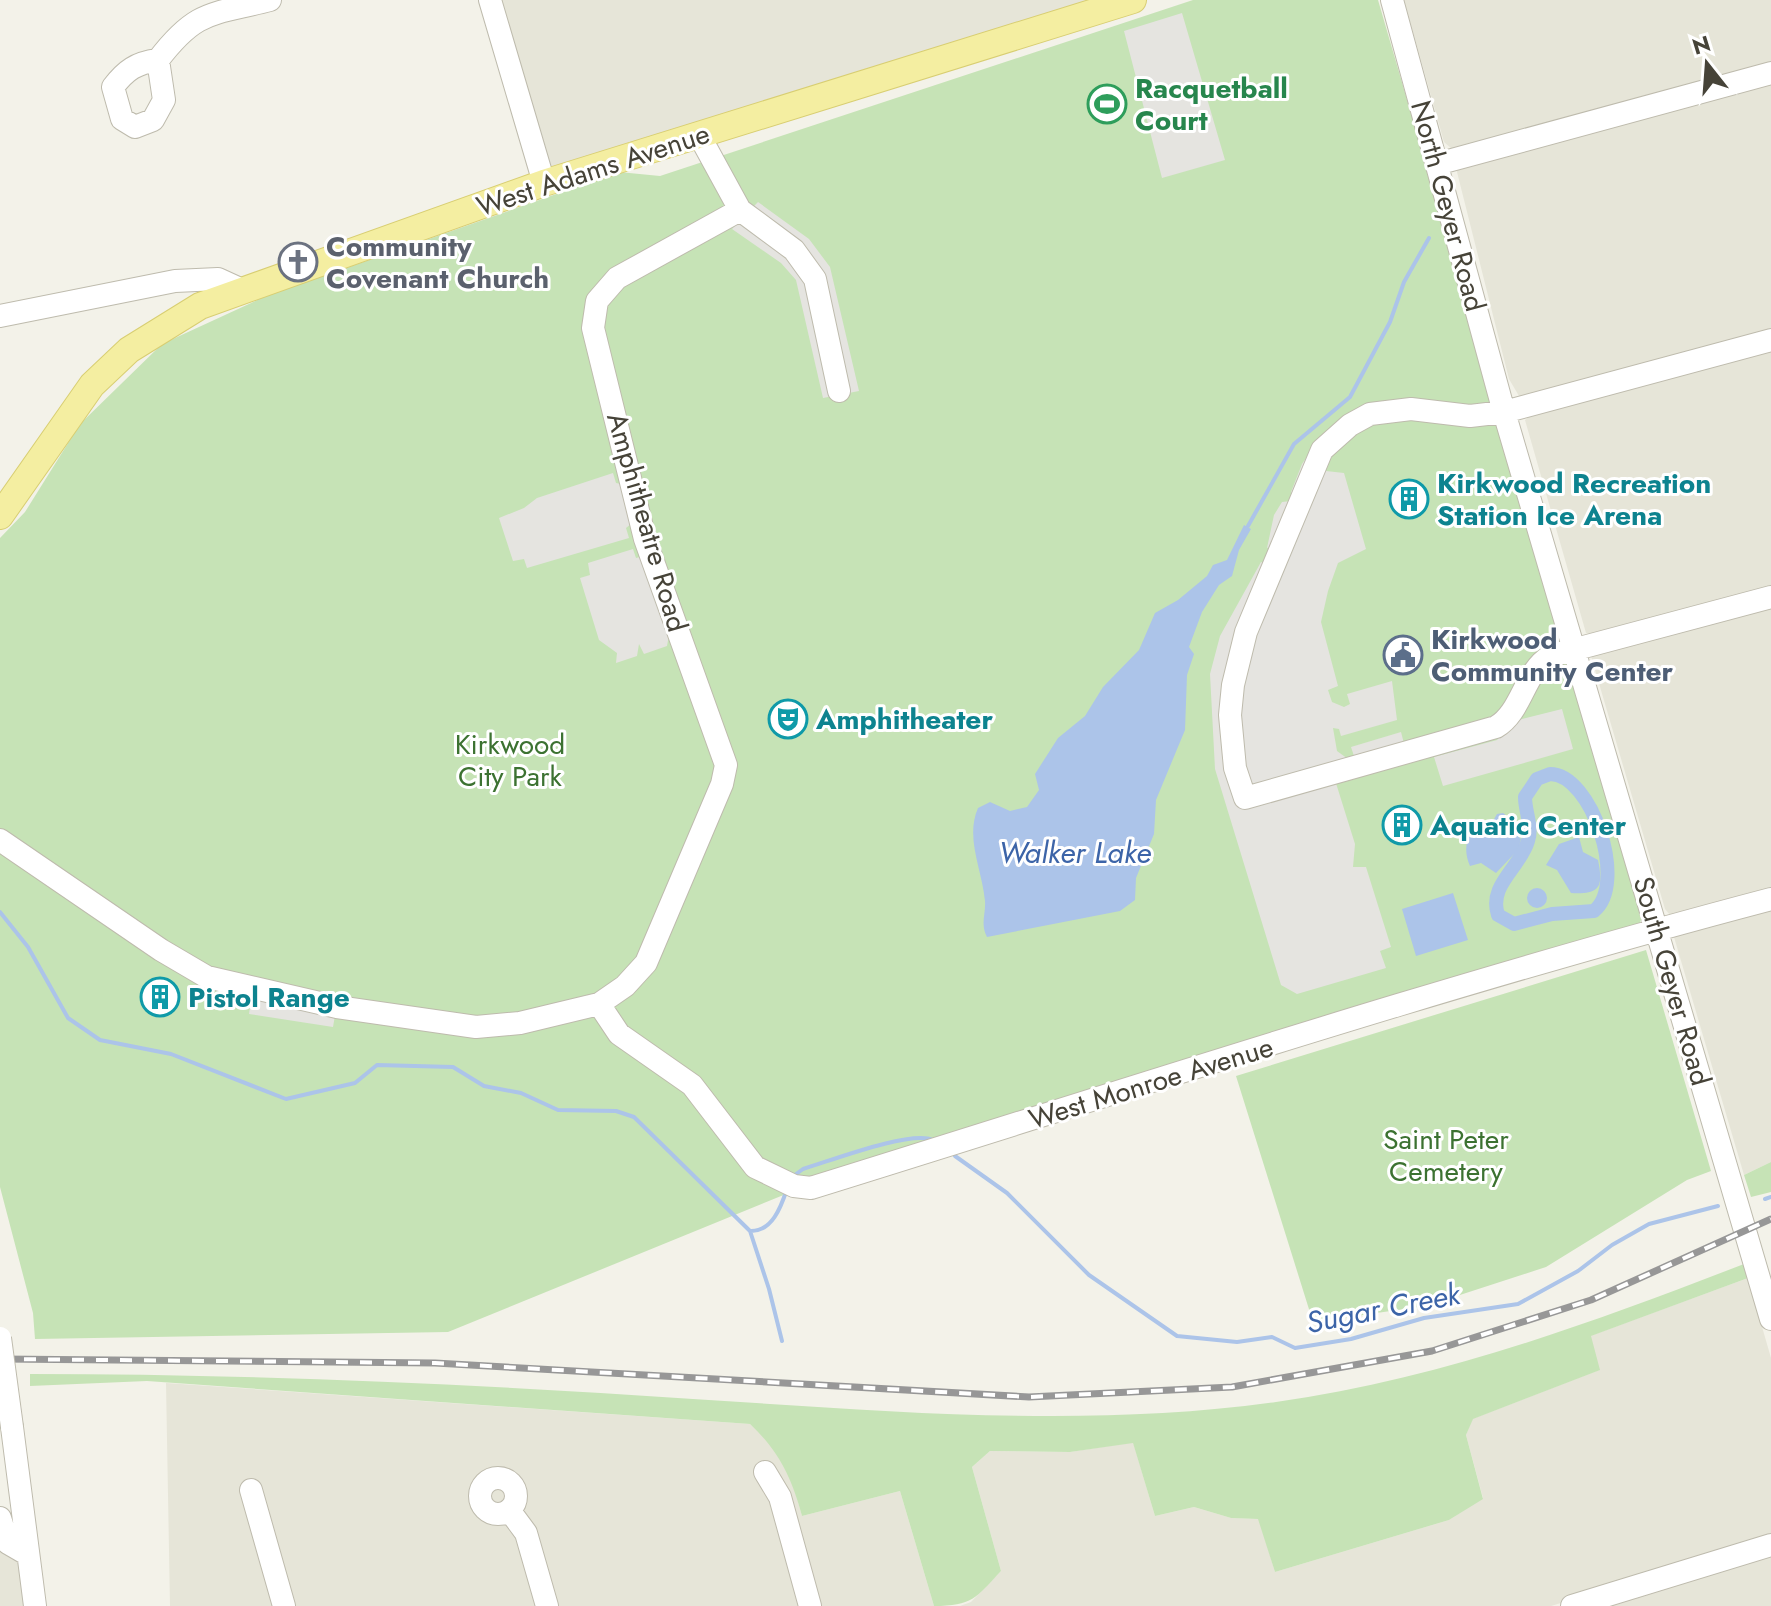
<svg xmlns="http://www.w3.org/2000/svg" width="1771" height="1606" font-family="Jost,sans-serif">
	<rect width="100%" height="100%" fill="#f3f2e9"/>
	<!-- residential -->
	<path fill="#e6e5d8" d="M 495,0 L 1093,0 L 552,167 L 543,161 Z
		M 1404,0 L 1771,0 L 1771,64 L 1452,149 L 1444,142 Z
		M 1771,82 L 1771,331 L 1529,396 L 1519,396 L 1509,379 L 1456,168 Z
		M 1771,351 L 1771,588 L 1594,635 L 1586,633 L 1525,420 L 1531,415 Z
		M 1771,605 L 1771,891 L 1677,916 L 1670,915 L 1665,909 L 1591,656 Z
		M 1771,907 L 1771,1162 L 1744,1175 L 1674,937 L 1679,931 Z
		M 1748,1278 L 1771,1358 L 1771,1538 L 1551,1606 L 960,1606 L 971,1602 L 1001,1571 L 972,1467 L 990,1451 L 1070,1452 L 1133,1442 L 1155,1516 L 1194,1507 L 1231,1518 L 1259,1519 L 1275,1572 L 1449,1520 L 1483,1498 L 1466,1435 L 1472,1419 L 1599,1370 L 1590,1336 Z
		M 166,1383 L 750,1424 L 771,1443 L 792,1480 L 802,1516 L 900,1491 L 934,1606 L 170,1606 Z
		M 0,1540 L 21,1560 L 29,1606 L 0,1606 Z
		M 1771,1552 L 1771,1606 L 1598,1606 Z"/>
	<!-- green -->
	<path fill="#c6e3b6" d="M 1193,0 L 1378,0 L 1643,910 L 1640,924 L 818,1181 L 448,1332 L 35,1339 L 33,1313 L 0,1187 L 0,538 L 25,512 L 80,424 L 162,344 L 264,297 L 619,172 L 660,176 Z
		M 1646,950 L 1711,1171 L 1687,1180 L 1546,1267 L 1426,1306 L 1313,1322 L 1236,1076 Z
		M 1771,1162 L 1771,1192 L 1751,1197 L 1744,1175 Z
		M 1744,1264 L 1748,1278 L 1591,1336 L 1600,1370 L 1473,1419 L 1466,1435 L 1483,1499 L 1449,1520 L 1275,1572 L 1258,1519 L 1231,1518 L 1194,1507 L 1155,1516 L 1133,1443 L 1070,1452 L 990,1451 L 972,1467 L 1001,1571 C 976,1598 972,1606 934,1606 L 900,1491 L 802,1516 C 792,1478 779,1451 750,1424 L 147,1381 L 30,1386 L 30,1374 C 251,1374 472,1384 693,1399 C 886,1411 1083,1429 1276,1402 C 1440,1379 1591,1323 1744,1264 Z"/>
	<!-- parking -->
	<path fill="#e5e4e0" d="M 1182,13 L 1225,160 L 1162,178 L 1124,31 Z
		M 758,202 L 809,239 L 830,267 L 859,391 L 823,398 L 796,280 L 781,263 L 732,229 Z
		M 1315,445 L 1326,471 L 1344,473 L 1366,549 L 1338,563 L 1328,591 L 1321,622 L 1338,686 L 1328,690 L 1332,702 L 1344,707 L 1350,704 L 1347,694 L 1392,681 L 1397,720 L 1341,736 L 1339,729 L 1333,728 L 1337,751 L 1348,759 L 1354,756 L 1351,747 L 1401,732 L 1408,759 L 1335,780 L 1355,844 L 1353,867 L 1366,867 L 1391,947 L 1380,951 L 1386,968 L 1297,994 L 1281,985 L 1215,769 L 1210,674 L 1220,636 L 1261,562 L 1270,566 L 1277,545 L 1267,548 L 1274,515 L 1282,502 L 1291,501 L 1291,492 L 1302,464 Z
		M 613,473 L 616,483 L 621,484 L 631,524 L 626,528 L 629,538 L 527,568 L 524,559 L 513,561 L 499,518 L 524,508 L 537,498 Z
		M 633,549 L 636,558 L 640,557 L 669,635 L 667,646 L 644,654 L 639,644 L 637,656 L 616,663 L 617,653 L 599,640 L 580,578 L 590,575 L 588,563 Z
		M 1562,709 L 1573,749 L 1443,786 L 1434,757 L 1497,740 L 1514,721 Z
		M 253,985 L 338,998 L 333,1027 L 249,1014 Z"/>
	<!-- water -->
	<path fill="#acc4e9" d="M 1244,525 L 1251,529 L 1239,550 L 1232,576 L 1219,585 L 1202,612 L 1189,647 L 1194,654 L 1187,675 L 1185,730 L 1156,800 L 1154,834 L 1136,878 L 1135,900 L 1120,911 L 987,937 C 980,924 986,914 985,901 C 982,869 965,838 978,808 L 990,802 L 1010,811 L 1027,807 L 1039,790 L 1035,774 L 1058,738 L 1085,716 L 1103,687 L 1139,650 L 1155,613 L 1178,600 L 1207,576 L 1213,565 L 1227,560 Z
		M 1503,813 L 1507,816 L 1508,826 L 1521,839 L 1518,850 L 1496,873 L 1481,863 L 1470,866 C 1462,847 1467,834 1482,821 L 1490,826 L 1497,814 Z
		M 1579,837 L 1583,852 L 1598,860 C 1603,885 1602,895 1571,893 L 1557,870 L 1546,865 L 1559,844 Z
		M1527 898a10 10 0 1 1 20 0a10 10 0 1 1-20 0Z
		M 1453,893 L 1468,940 L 1416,956 L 1402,909 Z"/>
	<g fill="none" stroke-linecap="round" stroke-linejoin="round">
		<!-- stream -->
		<path stroke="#acc4e9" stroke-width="4" d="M 1248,526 L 1294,444 L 1350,397 L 1390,322 L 1404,282 L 1429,238
			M 0,912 L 28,947 L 68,1018 L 100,1040 L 171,1054 L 286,1099 L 355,1083 L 377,1065 L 453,1067 L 484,1086 L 521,1093 L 558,1110 L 616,1111 L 634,1117 L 750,1231 L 769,1289 L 782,1341
			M 955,1156 L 1007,1193 L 1089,1275 L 1177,1336 L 1237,1342 L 1272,1337 L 1295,1348 L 1351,1339 L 1424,1318 L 1518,1304 L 1578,1271 L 1612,1245 L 1649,1224 L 1718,1206
			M 792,1177 L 803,1169 C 830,1161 910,1130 933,1140
			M 1765,1199 L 1771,1197
			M 750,1231 C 772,1232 781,1207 787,1189"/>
		<!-- canal -->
		<path stroke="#acc4e9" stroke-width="14" d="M 1550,774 C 1592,774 1628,884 1594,911 L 1552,914 L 1514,924 L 1498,915 C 1488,885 1520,868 1528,841 C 1533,827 1525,812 1525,797 L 1537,779 Z"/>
		<!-- minor casing -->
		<g stroke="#bebbad" stroke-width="24">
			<path id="minor" d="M 490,0 L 544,183
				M 1392,0 L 1504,412 L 1771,1319
				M 158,60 L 164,100 L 153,120 L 135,127 L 122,119 L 113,87 C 126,70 136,63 158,60 Z
				M 158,60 C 197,9 212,15 270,0
				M 699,135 L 740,210 L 794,250 L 815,279 L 839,391
				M 1437,164 L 1771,73
				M 0,316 L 175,281 L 218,279 L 242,290
				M 1771,340 L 1504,412 L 1470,416 L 1411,409 L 1370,414 L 1350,425 L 1322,450 L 1246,632 L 1233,685 L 1230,715 L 1235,768 L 1245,798 L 1496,727 C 1522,712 1524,672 1550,656 L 1771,597
				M 0,840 L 161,950 L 207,977 L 337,1007 L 476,1027 L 520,1023 L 599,1004 L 625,986 L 646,963 L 722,784 L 726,765 L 645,539 L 593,328 L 597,301 L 617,278 L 740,210
				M 599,1004 L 619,1034 L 692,1085 L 755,1167 L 794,1186 L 811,1188 C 1130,1089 1448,984 1771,899
				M 12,1427 L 35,1606
				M 765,1472 L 780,1497 L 810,1606
				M480 1496a18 18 0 1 1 36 0a18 18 0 1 1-36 0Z
				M 251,1490 L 284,1606
				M 509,1510 L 526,1533 L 547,1606
				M 0,1518 L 8,1543 L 27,1554
				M 1572,1606 L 1771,1545"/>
		</g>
		<!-- major casing -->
		<g stroke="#d8ce72" stroke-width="28">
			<path id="major" d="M 0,516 L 92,385 L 129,350 L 200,306 L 544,183 L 1133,0"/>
		</g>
		<!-- minor -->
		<use href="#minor" stroke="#fff" stroke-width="22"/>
		<!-- major -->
		<use href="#major" stroke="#f4eea1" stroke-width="26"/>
		<!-- rail casing -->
		<g stroke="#979797" stroke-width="7">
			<path id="rail" d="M 0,1359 L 435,1363 L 1029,1397 L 1232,1387 L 1432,1351 L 1591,1300 L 1771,1219"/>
		</g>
		<!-- rail -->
		<use href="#rail" stroke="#fff" stroke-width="4" stroke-dasharray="12" stroke-linecap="butt"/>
		<!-- minor-bridge casing -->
		<g stroke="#bebbad" stroke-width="24" stroke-linecap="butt">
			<path id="minor-bridge" d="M 0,1338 L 12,1427"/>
		</g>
		<!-- minor-bridge -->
		<use href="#minor-bridge" stroke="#fff" stroke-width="22"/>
	</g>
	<!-- icons -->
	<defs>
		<g id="stadium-ring" transform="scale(2)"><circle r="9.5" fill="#fff" stroke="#2e9e5b" stroke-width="1.5"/><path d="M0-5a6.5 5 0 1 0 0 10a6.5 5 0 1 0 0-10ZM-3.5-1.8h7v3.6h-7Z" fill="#2e9e5b"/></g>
		<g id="church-ring" transform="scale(2)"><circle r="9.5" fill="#fff" stroke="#6b7280" stroke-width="1.5"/><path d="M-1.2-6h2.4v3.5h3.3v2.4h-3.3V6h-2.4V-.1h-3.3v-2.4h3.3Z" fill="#6b7280"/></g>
		<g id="building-ring" transform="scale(2)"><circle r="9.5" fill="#fff" stroke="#0f9aa8" stroke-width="1.5"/><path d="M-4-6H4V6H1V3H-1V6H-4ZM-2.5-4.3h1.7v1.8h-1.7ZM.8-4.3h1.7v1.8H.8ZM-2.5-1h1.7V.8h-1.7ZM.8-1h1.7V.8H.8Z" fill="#0f9aa8"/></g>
		<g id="civic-ring" transform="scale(2)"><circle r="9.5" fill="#fff" stroke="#5c6f8a" stroke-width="1.5"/><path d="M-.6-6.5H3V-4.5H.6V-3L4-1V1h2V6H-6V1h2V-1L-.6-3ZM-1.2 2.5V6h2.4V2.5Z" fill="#5c6f8a"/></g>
		<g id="theatre-ring" transform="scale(2)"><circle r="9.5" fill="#fff" stroke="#0f9aa8" stroke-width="1.5"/><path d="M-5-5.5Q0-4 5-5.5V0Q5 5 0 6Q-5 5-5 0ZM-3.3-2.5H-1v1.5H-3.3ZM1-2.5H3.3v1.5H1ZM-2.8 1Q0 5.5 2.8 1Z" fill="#0f9aa8"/></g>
	</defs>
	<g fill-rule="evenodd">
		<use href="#stadium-ring" x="1107" y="104"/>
		<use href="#church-ring" x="298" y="262"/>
		<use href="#building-ring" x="1409" y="499"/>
		<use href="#civic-ring" x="1403" y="655"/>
		<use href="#theatre-ring" x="788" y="719"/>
		<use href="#building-ring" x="1402" y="825"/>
		<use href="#building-ring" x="160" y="997"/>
	</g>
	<g text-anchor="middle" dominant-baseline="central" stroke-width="6" stroke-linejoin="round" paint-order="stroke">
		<!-- leisure labels -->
		<g font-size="28" font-weight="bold" fill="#27864d" stroke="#fff" text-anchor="start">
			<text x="1135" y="88">Racquetball<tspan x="1135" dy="32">Court</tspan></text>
		</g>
		<!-- street labels -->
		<g font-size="28" fill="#464338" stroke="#fff">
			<text transform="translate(593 170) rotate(-18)">West Adams Avenue</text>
			<text transform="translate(1448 206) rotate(75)">North Geyer Road</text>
			<text transform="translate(647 522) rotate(74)">Amphitheatre Road</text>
			<text transform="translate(1672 981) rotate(74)">South Geyer Road</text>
			<text transform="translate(1151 1083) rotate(-17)">West Monroe Avenue</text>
		</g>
		<!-- worship labels -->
		<g font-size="28" font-weight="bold" fill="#5b616d" stroke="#fff" text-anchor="start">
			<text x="326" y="246">Community<tspan x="326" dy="32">Covenant Church</tspan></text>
		</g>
		<!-- culture labels -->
		<g font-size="28" font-weight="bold" fill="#0d838f" stroke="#fff" text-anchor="start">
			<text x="1437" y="483">Kirkwood Recreation<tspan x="1437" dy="32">Station Ice Arena</tspan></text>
			<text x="816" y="719">Amphitheater</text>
			<text x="1430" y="825">Aquatic Center</text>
			<text x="188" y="997">Pistol Range</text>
		</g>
		<!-- service labels -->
		<g font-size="28" font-weight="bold" fill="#4e5e75" stroke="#fff" text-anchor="start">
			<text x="1431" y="639">Kirkwood<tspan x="1431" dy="32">Community Center</tspan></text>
		</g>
		<!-- park labels -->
		<g font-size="28" fill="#3c7231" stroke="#fff">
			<text x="510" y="744">Kirkwood<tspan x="510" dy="32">City Park</tspan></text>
			<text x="1446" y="1139">Saint Peter<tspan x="1446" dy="32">Cemetery</tspan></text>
		</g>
		<!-- water labels -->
		<g font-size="30" font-style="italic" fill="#3c64a8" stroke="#fff">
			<text x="1075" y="852">Walker Lake</text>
			<text transform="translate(1383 1308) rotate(-11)">Sugar Creek</text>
		</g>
	</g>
	<!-- north arrow -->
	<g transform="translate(1707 64) rotate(343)" stroke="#ffffff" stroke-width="6" paint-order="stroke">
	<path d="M0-6L14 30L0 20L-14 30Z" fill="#464338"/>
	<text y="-12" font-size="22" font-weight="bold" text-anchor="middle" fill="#464338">N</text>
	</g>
</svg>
